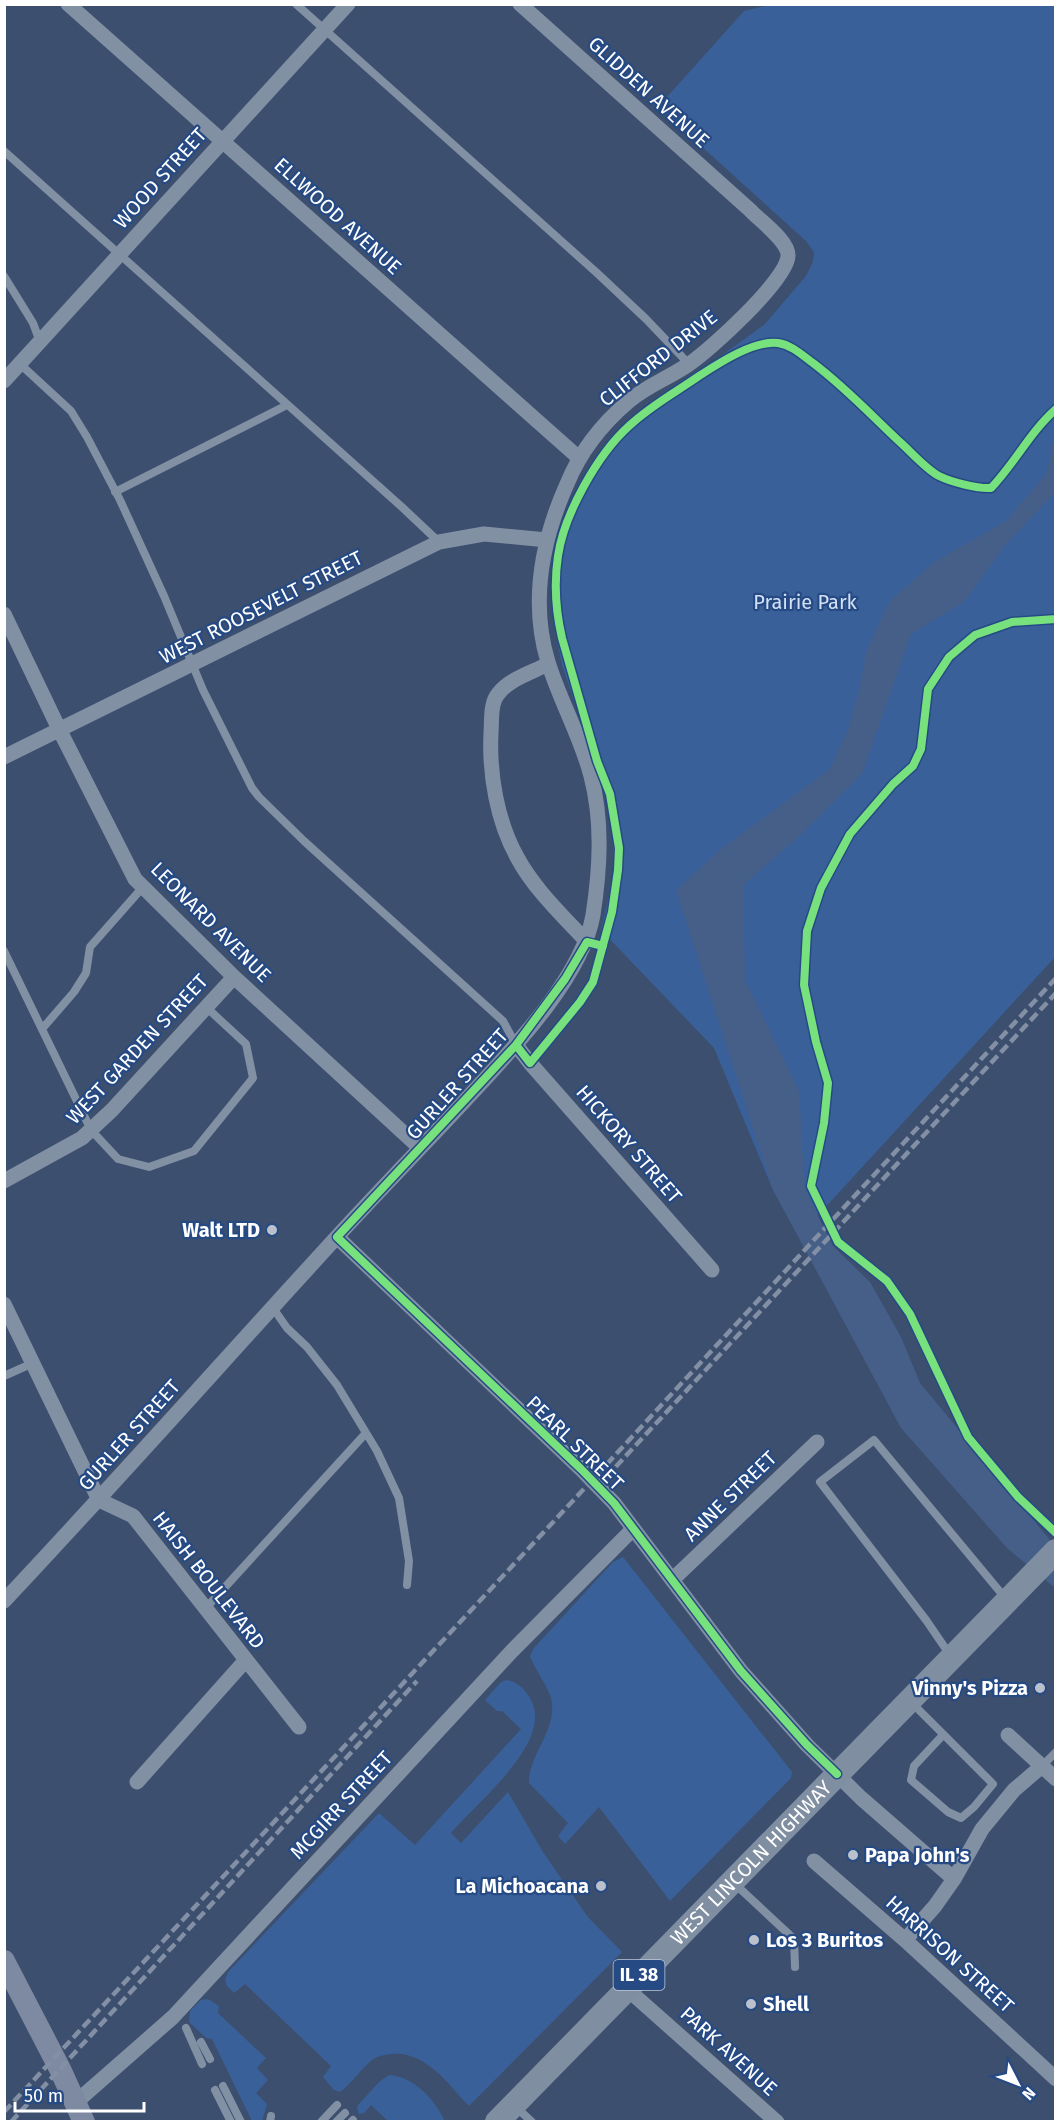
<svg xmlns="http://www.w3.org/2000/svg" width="1060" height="2126" font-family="'Fira Sans',sans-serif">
	<rect width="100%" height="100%" fill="#3c4f6e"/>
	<!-- green -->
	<path fill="#3a609a" d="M 773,4 L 1055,5 L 1055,957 L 799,1236 L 773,1190 L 714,1048 L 601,930 L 613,878 L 613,847 L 609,813 L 600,778 L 562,665 L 554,625 L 554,556 L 566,513 L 585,476 L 604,447 L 623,425 L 648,405 L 700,371 L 764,325 L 806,276 L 813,262 L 814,252 L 806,241 L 658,107 L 744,11 Z
		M 623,1557 L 792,1772 L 791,1778 L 670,1901 L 599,1807 L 565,1844 L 558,1836 L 568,1823 L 529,1783 C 528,1756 555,1733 552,1703 C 551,1690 535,1670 530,1656 L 534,1648 L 613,1562 Z
		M 507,1680 C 518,1682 526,1690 531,1700 C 554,1742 475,1804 451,1833 L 461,1843 L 508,1792 L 543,1852 L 587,1916 L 622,1952 L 469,2106 C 447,2083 426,2051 391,2054 C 385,2055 378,2056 373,2059 C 361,2069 352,2083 340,2092 L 334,2090 L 323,2077 L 331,2066 L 245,1984 L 234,1993 L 227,1986 L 225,1980 L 228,1972 L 379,1813 L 415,1845 L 521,1729 L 502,1711 L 497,1711 L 485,1700 L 501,1682 Z
		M 208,1999 L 219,2006 L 218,2013 L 266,2058 L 257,2068 L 268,2080 L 256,2093 L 267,2104 L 262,2121 L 252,2121 L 212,2039 L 206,2038 L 189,2022 L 190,2011 L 201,2000 Z
		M 389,2075 C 415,2077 434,2099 445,2121 L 388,2121 L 371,2105 L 364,2113 L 359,2114 L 357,2109 L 358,2105 L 379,2082 Z"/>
	<!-- water -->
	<path fill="#465f89" d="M 1055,441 L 1055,493 L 1006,544 L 965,601 L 911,634 L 862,774 L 796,839 L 743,885 L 745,980 L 799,1091 L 805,1190 L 833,1246 L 870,1282 L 901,1337 L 920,1383 L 1055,1546 L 1055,1588 L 1007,1548 L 901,1428 L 773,1190 L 676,890 L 720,850 L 830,769 L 848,730 L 859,690 L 867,649 L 890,601 L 934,562 L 1006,521 L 1047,473 L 1052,444 Z"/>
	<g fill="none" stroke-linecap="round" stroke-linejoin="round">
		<!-- lane -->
		<path stroke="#8290a4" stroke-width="8" d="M 296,4 L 597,273 L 646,319 L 689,364
			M 4,151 L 403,508 L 439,542
			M 4,276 L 33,323 L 40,342
			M 20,364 L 71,411 L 87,437 L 120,500 L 164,596 L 203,690 L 252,788 L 259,797 L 304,841 L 503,1021 L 516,1045
			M 115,492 L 287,405
			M 4,951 L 91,1130 L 118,1159 L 149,1167 L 194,1151 L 253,1078 L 246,1044 L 206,1007
			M 42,1029 L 74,992 L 86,973 L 90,947 L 143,887
			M 273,1308 L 287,1328 L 307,1347 L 337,1385 L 377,1451 L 399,1498 L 409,1561 L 407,1585
			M 4,1376 L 33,1363
			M 205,1609 L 366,1433
			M 950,1655 L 926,1620 L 820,1482 L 874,1440 L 1006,1599
			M 913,1704 L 993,1784 L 974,1807 L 961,1818 L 948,1812 L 911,1780 L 914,1766 L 943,1735
			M 1042,1766 L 1056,1752
			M 735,1884 L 794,1939 L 795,1967
			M 186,2028 L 202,2064
			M 201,2042 L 210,2059
			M 223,2086 L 241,2122
			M 215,2090 L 231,2122
			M 517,2108 L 532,2122
			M 270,2122 L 271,2116
			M 321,2122 L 337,2105
			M 336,2122 L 345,2113
			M 351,2122 L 353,2120"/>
		<!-- street -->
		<path stroke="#8290a4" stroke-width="15" d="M 68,4 L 579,458
			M 4,381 L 348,4
			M 4,614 L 60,731 L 135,879 L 234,977 L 420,1148
			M 548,664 C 533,672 509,679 498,694 C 490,704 492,720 491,733 C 489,774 497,821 517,857 C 534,889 563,916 587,942
			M 4,757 L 439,542 L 484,534 L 547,540
			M 516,1045 L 530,1063 L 712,1270
			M 4,1181 L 82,1138 L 112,1110 L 234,977
			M 337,1237 L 581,1469 L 614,1503 L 741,1671 L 807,1745 L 861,1798 L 954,1879
			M 4,1304 L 99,1500 L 133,1516 L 299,1727
			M 672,1580 L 817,1442
			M 4,1601 C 116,1482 224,1360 334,1240 C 375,1195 418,1151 460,1106 C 504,1058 582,980 593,915 C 600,869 603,822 591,776 C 581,737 560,701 548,662 C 530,602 542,540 567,484 C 580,452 603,423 629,401 C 648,385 669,378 689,364 C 710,350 787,280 788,256 C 789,241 760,221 750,210 L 520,4
			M 1008,1735 L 1056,1779
			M 137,1782 L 245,1661
			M 814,1861 L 905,1940 L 1056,2079
			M 905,1940 L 935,1906 L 954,1879 L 982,1829 L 1014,1790 L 1042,1766
			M 626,1988 L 777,2122
			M 75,2103 L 173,2017 L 511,1652 L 633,1529"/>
		<!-- secondary -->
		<path stroke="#7d8aa1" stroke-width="22" d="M 4,1961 L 60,2069 L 84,2122"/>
		<!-- primary -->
		<path stroke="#808ea2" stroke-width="24" id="s1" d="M 497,2122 L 1056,1551"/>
		<!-- rail -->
		<path stroke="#828fa4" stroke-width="4.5" stroke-dasharray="10 4.5" stroke-linecap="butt" d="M 596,1488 L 1056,993
			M 4,2112 L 582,1491 L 1056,978
			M 11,2122 L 417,1681"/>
		<!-- cycleway casing -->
		<g stroke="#264a84" stroke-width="11">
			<path id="cycleway" d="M 1056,619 L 1012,622 L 975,635 L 949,657 L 928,689 L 921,749 L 913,766 L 893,784 L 850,834 L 821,888 L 807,931 L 804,985 L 816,1042 L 828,1083 L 824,1123 L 811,1186 L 838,1242 L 887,1281 L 910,1314 L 968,1437 L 1018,1497 L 1056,1533
				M 603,946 L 587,942 L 565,979 L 516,1045 L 337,1237 L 581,1469 L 614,1503 L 741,1671 L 807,1745 L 837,1774
				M 516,1045 L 530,1063 L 580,1002 L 593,982 L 612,912 L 618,870 L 619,848 L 610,794 L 597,761 L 562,638 C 556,612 554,582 558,556 C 564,514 598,454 629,426 C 650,406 676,392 699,376 C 719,363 754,340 778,343 C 792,345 803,356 813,363 C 845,387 872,416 901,443 C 911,452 927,470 939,476 C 951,482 978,489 991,488 C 1015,463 1030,432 1056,409"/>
		</g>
		<!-- cycleway -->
		<use href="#cycleway" stroke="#77e17e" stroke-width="8"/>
	</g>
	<!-- markers -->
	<g fill="#bbc1cc" stroke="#264a84" stroke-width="2">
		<circle cx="272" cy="1230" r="6"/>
		<circle cx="1040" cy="1688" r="6"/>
		<circle cx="853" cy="1855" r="6"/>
		<circle cx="601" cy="1886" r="6"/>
		<circle cx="754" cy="1940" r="6"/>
		<circle cx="751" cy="2004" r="6"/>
	</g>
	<g text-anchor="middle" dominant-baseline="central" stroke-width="4.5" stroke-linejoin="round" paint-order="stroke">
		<!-- shield labels -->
		<rect fill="#264a84" stroke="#bec9da" stroke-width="1.5" x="613.5" y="1960" width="51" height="30" rx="4.5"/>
		<g font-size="18" font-weight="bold" fill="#fff">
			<text x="639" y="1975">IL 38</text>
		</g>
		<!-- street labels -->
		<g font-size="20" fill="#fff" stroke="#264a84">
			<text transform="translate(649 92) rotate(42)">GLIDDEN AVENUE</text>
			<text transform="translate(160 178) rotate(-48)">WOOD STREET</text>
			<text transform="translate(338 216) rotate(42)">ELLWOOD AVENUE</text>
			<text transform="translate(658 358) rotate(-38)">CLIFFORD DRIVE</text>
			<text transform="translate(261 607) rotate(-27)">WEST ROOSEVELT STREET</text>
			<text transform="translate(211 922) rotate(45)">LEONARD AVENUE</text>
			<text transform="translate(137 1049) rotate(-47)">WEST GARDEN STREET</text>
			<text transform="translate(457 1084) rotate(-48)">GURLER STREET</text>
			<text transform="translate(629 1144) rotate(49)">HICKORY STREET</text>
			<text transform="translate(129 1435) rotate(-48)">GURLER STREET</text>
			<text transform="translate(575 1443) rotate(44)">PEARL STREET</text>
			<text transform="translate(730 1496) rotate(-44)">ANNE STREET</text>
			<text transform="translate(209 1580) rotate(52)">HAISH BOULEVARD</text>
			<text transform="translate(341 1805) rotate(-47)">MCGIRR STREET</text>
			<text stroke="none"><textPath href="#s1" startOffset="363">WEST LINCOLN HIGHWAY</textPath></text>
			<text transform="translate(950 1954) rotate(42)">HARRISON STREET</text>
			<text transform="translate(729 2051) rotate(42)">PARK AVENUE</text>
		</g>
		<!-- park labels -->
		<g font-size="20" fill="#d3e1f6" stroke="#264a84">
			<text x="805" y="602">Prairie Park</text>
		</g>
		<!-- poi labels -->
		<g font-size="20" font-weight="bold" fill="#fff" stroke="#264a84" text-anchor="end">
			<text x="260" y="1230">Walt LTD</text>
			<text x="1028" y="1688">Vinny's Pizza</text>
			<text x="865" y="1855" text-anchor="start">Papa John's</text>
			<text x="589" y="1886">La Michoacana</text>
			<text x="766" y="1940" text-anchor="start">Los 3 Buritos</text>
			<text x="763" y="2004" text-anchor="start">Shell</text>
		</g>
	</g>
	<!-- border -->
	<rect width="1060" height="2126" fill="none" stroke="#ffffff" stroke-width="12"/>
	<!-- north arrow -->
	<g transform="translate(1018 2084) rotate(132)" stroke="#264a84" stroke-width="4.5" paint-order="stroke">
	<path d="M0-4.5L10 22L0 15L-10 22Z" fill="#ffffff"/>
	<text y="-9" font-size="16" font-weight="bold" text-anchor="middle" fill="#ffffff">N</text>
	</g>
	<!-- scale -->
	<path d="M15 2102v9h129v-9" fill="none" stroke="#ffffff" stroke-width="3"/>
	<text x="24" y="2102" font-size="18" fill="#ffffff" stroke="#264a84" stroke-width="4.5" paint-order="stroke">50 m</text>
</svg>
